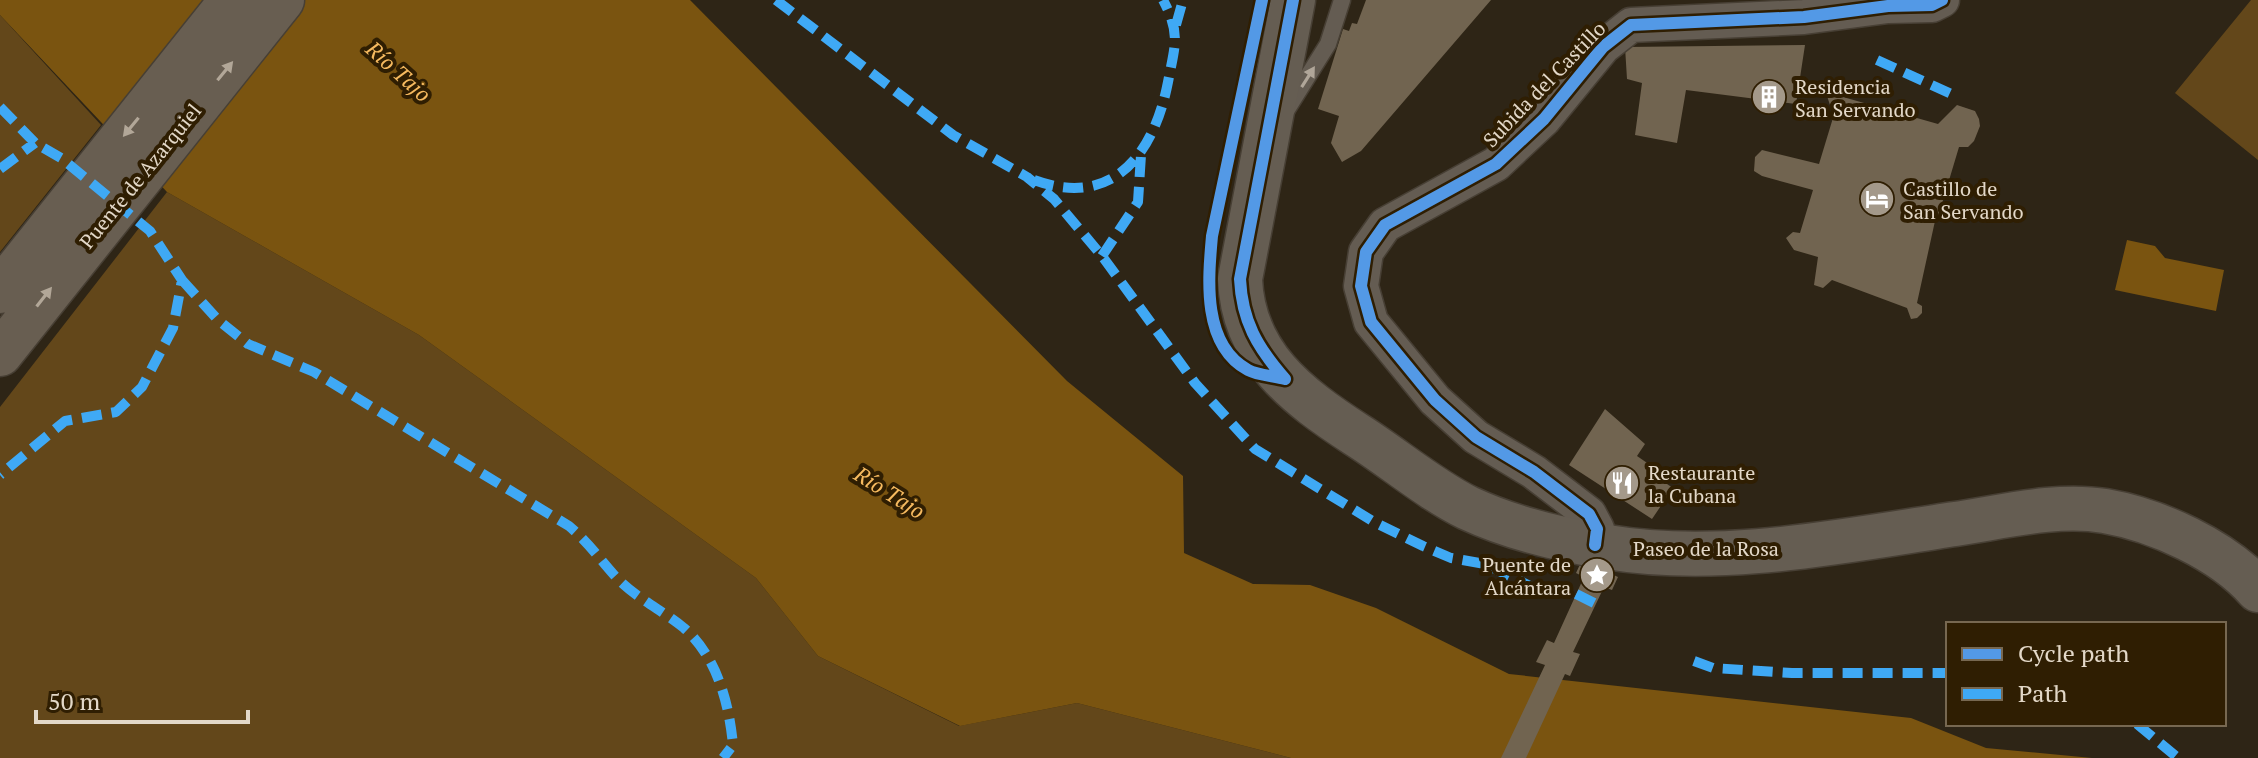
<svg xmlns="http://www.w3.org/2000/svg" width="2258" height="758" font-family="'PT Serif',serif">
	<rect width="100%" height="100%" fill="#2e2516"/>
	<!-- green -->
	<path fill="#63471a" d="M 2251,0 L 2258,0 L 2258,160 L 2175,93 Z
		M 0,15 L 101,125 L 0,252 Z
		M 167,192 L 419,335 L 756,578 L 818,656 L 959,726 L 1077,703 L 1291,758 L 0,758 L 0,407 Z"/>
	<!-- water -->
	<path fill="#7a5410" d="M 0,0 L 690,0 L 1067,381 L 1183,476 L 1184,553 L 1253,584 L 1310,585 L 1376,608 L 1509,674 L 1911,718 L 1986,748 L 2092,758 L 1291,758 L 1077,703 L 960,726 L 818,656 L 756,578 L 419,335 L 167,192 L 0,15 Z
		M 2127,240 L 2155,246 L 2165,258 L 2224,270 L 2216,311 L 2115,290 Z"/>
	<!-- building -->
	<path fill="#716450" d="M 1366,0 L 1491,0 L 1361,151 L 1342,162 L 1331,143 L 1339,116 L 1318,109 L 1343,29 L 1349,31 L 1352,23 L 1357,24 Z
		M 1805,45 L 1796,104 L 1686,90 L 1677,143 L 1635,135 L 1642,83 L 1627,79 L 1625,47 Z
		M 1835,88 L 1843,97 L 1938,124 L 1957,105 L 1975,111 L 1979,119 L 1980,126 L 1974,141 L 1968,147 L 1959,147 L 1941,207 L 1948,216 L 1935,221 L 1917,303 L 1922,306 L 1922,313 L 1917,318 L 1911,319 L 1907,308 L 1832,280 L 1823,288 L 1814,285 L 1818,257 L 1794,250 L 1786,238 L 1793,232 L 1800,233 L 1813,190 L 1762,176 L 1754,171 L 1755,157 L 1762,150 L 1819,164 L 1836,108 L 1830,105 L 1827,96 L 1829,90 Z
		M 1605,409 L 1645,444 L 1637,456 L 1653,467 L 1649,472 L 1673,488 L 1652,519 L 1569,465 Z
		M 1582,560 L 1618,577 L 1612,590 L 1604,587 L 1573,652 L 1580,654 L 1570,676 L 1565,674 L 1526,758 L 1501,758 L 1545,665 L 1536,662 L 1547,640 L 1554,643 L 1584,577 L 1576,573 Z"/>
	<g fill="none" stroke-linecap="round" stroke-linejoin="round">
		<!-- service casing -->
		<g stroke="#473f34" stroke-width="19">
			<path id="service" d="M 1286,111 L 1328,44 L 1342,0"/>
		</g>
		<!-- minor casing -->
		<g stroke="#473f34" stroke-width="37">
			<path id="minor" d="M 1595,545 L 1597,529 L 1589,514 L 1534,472 L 1476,437 L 1435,400 L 1371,322 L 1361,286 L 1366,252 L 1385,225 L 1496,164 L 1544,119 L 1603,47 L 1631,25 L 1804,17 L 1888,6 L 1932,5 L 1942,0"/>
		</g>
		<!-- secondary casing -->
		<g stroke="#473f34" stroke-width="47">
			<path id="secondary" d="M 1293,0 L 1240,279 C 1243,356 1297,396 1357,435 C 1392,457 1431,490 1468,508 C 1511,528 1561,540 1607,547 C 1721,566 1842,541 1955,524 C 2003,517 2056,503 2105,511 C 2157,520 2223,550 2258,590"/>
		</g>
		<!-- primary casing -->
		<g stroke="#473f34" stroke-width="47">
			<path id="primary" d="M 0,291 L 232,0
				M 0,354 L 282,0"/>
		</g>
		<!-- service -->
		<use href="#service" stroke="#645c52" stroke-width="16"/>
		<!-- minor -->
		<use href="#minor" stroke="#645c52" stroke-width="34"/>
		<!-- secondary -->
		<use href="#secondary" stroke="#655d52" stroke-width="44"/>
		<!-- primary -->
		<use href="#primary" stroke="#685e51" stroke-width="44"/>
		<!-- quiet -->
		<path stroke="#3fa9f5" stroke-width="10" stroke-dasharray="20 10" stroke-linecap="butt" d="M 776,0 L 953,135 L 1027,177 L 1054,199 L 1102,256 L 1195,383 L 1255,449 L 1374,522 L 1423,546 L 1451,558 L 1485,564 L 1534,588 L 1576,594 L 1596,604
			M 1176,25 L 1183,0
			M 1877,60 L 1958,97
			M 0,107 L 35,143 L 61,158 L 150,231 L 182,280 L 173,328 L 142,387 L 116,412 L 65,421 L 0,475
			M 0,169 L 35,143
			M 1034,180 C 1113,209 1154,154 1168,82 C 1175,45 1181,34 1163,0
			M 1102,256 L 1138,202 L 1141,155
			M 182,280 L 218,320 L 248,344 L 314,372 L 569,526 C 589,543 598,557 615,576 C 634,597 662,610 684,628 C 717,657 729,703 733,745 L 723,758
			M 1694,661 L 1713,668 L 1792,673 L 1948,673
			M 2137,724 L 2178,758"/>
		<!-- cycleway casing -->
		<g stroke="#2f1e02" stroke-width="17">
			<path id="cycleway" d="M 1262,0 L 1212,236 C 1208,280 1202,345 1248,370 C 1257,375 1273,376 1285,379
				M 1285,379 C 1257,347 1242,321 1240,279 L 1293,0
				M 1595,545 L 1597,529 L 1589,514 L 1534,472 L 1476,437 L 1435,400 L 1371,322 L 1361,286 L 1366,252 L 1385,225 L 1496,164 L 1544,119 L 1603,47 L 1631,25 L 1804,17 L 1888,6 L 1932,5 L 1942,0"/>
		</g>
		<!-- cycleway -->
		<use href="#cycleway" stroke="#5399e6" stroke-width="12"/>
	</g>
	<!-- one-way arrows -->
	<defs><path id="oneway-solid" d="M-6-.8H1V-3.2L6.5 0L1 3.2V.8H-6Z" transform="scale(2)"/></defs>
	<g fill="#b2a798">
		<use href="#oneway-solid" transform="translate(225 71) rotate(-51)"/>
		<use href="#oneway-solid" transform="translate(131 127) rotate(129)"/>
		<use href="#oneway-solid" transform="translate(44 297) rotate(-52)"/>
	</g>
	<use fill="#b0a699" href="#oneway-solid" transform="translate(1308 77) rotate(-58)"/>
	<!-- icons -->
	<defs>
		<g id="building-disc" transform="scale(1.8)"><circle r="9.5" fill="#a4998a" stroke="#2f1e02"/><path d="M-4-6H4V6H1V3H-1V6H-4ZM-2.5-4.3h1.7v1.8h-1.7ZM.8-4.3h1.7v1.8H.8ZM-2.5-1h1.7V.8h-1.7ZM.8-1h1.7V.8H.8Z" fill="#fff"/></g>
		<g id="hotel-disc" transform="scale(1.8)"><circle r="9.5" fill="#a4998a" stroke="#2f1e02"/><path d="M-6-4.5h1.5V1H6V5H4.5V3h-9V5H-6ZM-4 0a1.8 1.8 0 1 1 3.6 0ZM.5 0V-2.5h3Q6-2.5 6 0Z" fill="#fff"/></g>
		<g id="restaurant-disc" transform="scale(1.8)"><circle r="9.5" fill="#a4998a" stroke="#2f1e02"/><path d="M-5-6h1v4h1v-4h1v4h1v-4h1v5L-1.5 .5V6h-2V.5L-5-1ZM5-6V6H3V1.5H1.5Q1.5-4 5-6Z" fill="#fff"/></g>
		<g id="sight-disc" transform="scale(1.8)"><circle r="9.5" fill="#a4998a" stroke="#2f1e02"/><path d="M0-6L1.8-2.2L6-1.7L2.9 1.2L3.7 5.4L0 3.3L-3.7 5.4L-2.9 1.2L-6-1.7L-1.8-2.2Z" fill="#fff"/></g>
	</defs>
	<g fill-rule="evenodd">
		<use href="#building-disc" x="1769" y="97"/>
		<use href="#hotel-disc" x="1877" y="199"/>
		<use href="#restaurant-disc" x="1622" y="483"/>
		<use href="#sight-disc" x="1597" y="575"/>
	</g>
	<g text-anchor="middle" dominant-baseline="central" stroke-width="8" stroke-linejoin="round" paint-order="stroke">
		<!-- street labels -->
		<g font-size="20" fill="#e3d8c8" stroke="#2f1e02">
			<text transform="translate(1544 84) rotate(-46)">Subida del Castillo</text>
			<text transform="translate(140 176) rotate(-51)">Puente de Azarquiel</text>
			<text x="1706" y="548">Paseo de la Rosa</text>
		</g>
		<!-- poi labels -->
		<g font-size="20" fill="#e3d8c8" stroke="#2f1e02" text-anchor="start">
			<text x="1795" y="86">Residencia<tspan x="1795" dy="23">San Servando</tspan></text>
			<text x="1903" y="188">Castillo de<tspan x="1903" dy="23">San Servando</tspan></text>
			<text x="1648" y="472">Restaurante<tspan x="1648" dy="23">la Cubana</tspan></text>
			<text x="1571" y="564" text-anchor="end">Puente de<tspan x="1571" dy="23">Alcántara</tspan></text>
		</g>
		<!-- water labels -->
		<g font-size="22" font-style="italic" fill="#f6ba5f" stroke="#2f1e02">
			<text transform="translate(399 71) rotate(42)">Río Tajo</text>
			<text transform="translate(890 492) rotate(32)">Río Tajo</text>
		</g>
	</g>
	<!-- legend -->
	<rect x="1946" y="622" width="280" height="104" fill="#2f1e02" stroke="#776851" stroke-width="2"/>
	<rect x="1962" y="648" width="40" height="12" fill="#5399e6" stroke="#776851" stroke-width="2"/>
	<text x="2018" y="662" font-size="24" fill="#e3d8c8">Cycle path</text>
	<rect x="1962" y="688" width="40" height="12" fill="#3fa9f5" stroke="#776851" stroke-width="2"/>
	<text x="2018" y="702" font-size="24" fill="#e3d8c8">Path</text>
	<!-- scale -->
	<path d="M36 710v12h212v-12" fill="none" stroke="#e3d8c8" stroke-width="4"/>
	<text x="48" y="710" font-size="24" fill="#e3d8c8" stroke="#2f1e02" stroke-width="6" paint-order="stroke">50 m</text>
</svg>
